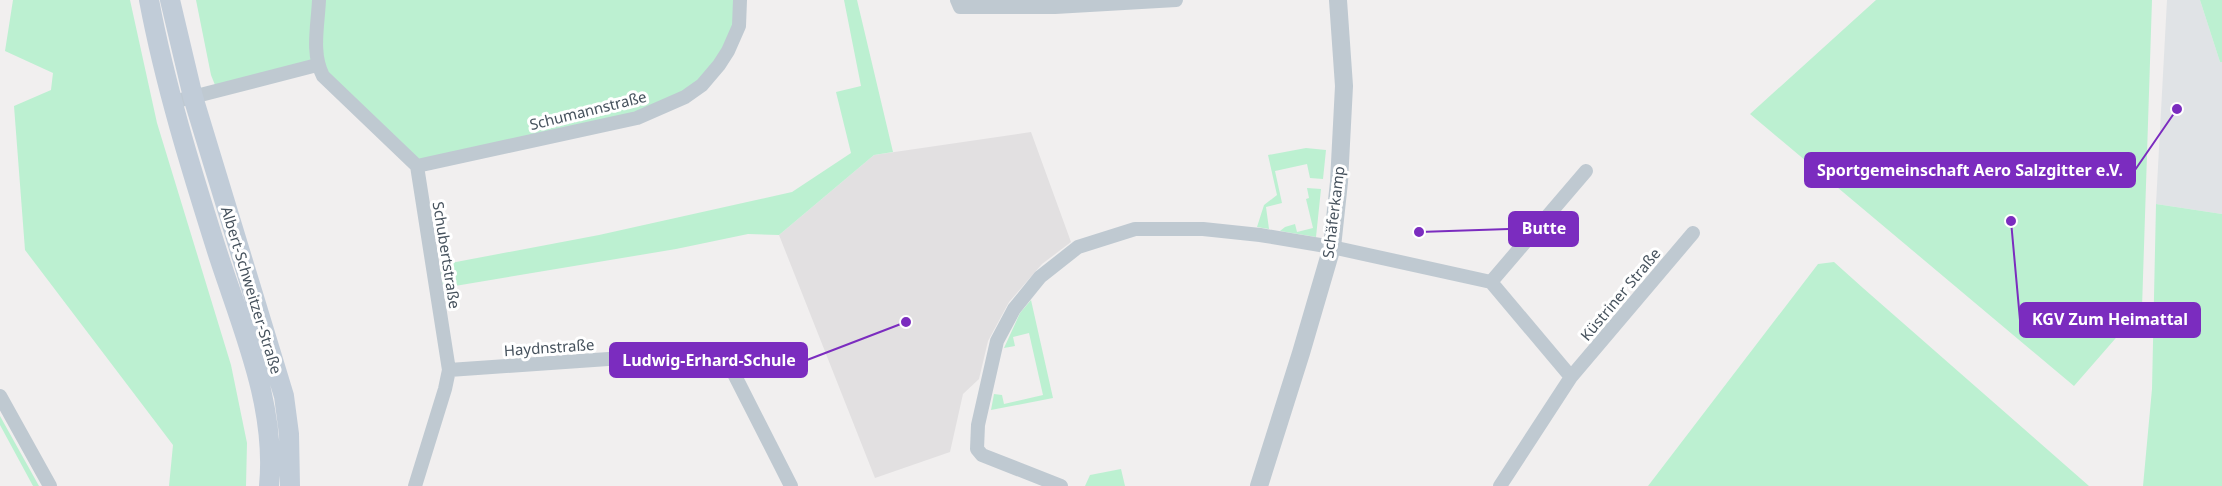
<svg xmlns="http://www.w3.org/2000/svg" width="2222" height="486" font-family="'Noto Sans',sans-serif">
	<rect width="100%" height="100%" fill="#f1efef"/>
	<!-- education -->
	<path fill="#e2e0e1" d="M 1031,132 L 1071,242 L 1042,264 L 1009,302 L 988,341 L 979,379 L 963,394 L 950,452 L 875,478 L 779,235 L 874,155 Z"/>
	<!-- airport -->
	<path fill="#e0e3e6" d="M 2167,0 L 2200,0 L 2220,62 L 2222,62 L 2222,214 L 2156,204 Z"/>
	<!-- green -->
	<path fill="#bcf0d1" d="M 13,0 L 130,0 L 157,123 L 231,365 L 247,443 L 246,486 L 169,486 L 173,445 L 25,250 L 14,106 L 51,90 L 53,73 L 5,51 Z
		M 196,0 L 742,0 L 739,26 L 702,85 L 637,118 L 417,166 L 317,65 L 217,90 L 211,75 Z
		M 844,0 L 857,0 L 893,152 L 874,155 L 779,235 L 748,234 L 676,249 L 443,288 L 440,265 L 599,235 L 792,192 L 851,153 L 836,92 L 861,86 Z
		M 1876,0 L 2152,0 L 2142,308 L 2074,386 L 1750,114 Z
		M 2200,0 L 2222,0 L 2222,62 L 2220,62 Z
		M 1306,148 L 1326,150 L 1323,179 L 1310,178 L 1307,164 L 1275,171 L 1282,203 L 1266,207 L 1269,229 L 1257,227 L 1264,205 L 1277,195 L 1268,155 Z
		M 1307,188 L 1321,189 L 1316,237 L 1280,231 L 1285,227 L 1295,224 L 1297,232 L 1313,228 L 1306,199 L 1309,198 Z
		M 2156,204 L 2222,214 L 2222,486 L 2143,486 L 2152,389 Z
		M 1834,262 L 1863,288 L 2089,486 L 1648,486 L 1818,264 Z
		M 1031,300 L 1053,398 L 991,410 L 994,394 L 1002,395 L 1004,404 L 1043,395 L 1029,333 L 1013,337 L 1015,346 L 1004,348 L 1020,313 Z
		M 0,416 L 39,486 L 33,486 L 0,425 Z
		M 1121,469 L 1125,486 L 1085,486 L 1090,475 Z"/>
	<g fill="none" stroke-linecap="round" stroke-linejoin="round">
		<!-- minor -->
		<path stroke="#bfc9d1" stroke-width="14" d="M 319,0 C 318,25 311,53 323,76 L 417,166 L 449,370 L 445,389 L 415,486
			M 957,0 L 960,7 L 1055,7 L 1176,0
			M 173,102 L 317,65
			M 417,166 L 637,118 L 685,97 L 702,85 L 719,65 L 728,51 L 739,26 L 740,0
			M 1491,282 L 1586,171
			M 449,370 L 680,354 L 709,355 L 728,362 L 791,486
			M 1571,377 L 1693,233
			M 0,396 L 50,486
			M 1061,486 L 982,455 L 977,449 L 978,425 L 997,341 L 1014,309 L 1040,277 L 1078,247 L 1135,229 L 1203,229 L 1260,235 L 1332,247 L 1491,282 L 1571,377 L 1500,486"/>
		<!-- tertiary -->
		<path stroke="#bfc9d1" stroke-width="18" d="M 1259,486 L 1301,353 L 1332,247 L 1339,182 L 1344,86 L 1338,0"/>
		<!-- secondary -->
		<path stroke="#c1ccd8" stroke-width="20" d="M 149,0 C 165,85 191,169 217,251 C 241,326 277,405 269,486
			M 170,0 L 193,97 L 284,396 L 289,434 L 290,486"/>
	</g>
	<g text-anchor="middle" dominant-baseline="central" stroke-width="6" stroke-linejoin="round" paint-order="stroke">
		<!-- street labels -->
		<g font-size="15" fill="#46525d" stroke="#fff">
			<text transform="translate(588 110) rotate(-14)">Schumannstraße</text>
			<text transform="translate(1333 212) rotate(-83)">Schäferkamp</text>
			<text transform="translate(447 255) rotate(81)">Schubertstraße</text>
			<text transform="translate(252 290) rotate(73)">Albert-Schweitzer-Straße</text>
			<text transform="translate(1620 294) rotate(-50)">Küstriner Straße</text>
			<text transform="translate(549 347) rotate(-4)">Haydnstraße</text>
		</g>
	</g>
	<!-- callouts -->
	<path fill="none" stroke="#7b2cbf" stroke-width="2" d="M2177 109L2135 170M1419 232L1509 229M2011 221L2020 320M906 322L807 360"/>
	<g fill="#7b2cbf" stroke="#fff" stroke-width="2">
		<circle cx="2177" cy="109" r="6"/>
		<circle cx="1419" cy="232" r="6"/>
		<circle cx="2011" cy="221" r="6"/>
		<circle cx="906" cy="322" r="6"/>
	</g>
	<g fill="#7b2cbf" stroke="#7b2cbf" stroke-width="2">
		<rect x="1805" y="153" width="330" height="34" rx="6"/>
		<rect x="1509" y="212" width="69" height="34" rx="6"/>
		<rect x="2020" y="303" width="180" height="34" rx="6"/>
		<rect x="610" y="343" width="197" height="34" rx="6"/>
	</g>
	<g font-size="16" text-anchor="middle" font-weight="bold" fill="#fff">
		<text x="1970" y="176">Sportgemeinschaft Aero Salzgitter e.V.</text>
		<text x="1544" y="234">Butte</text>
		<text x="2110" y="325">KGV Zum Heimattal</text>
		<text x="709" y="366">Ludwig-Erhard-Schule</text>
	</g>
</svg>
